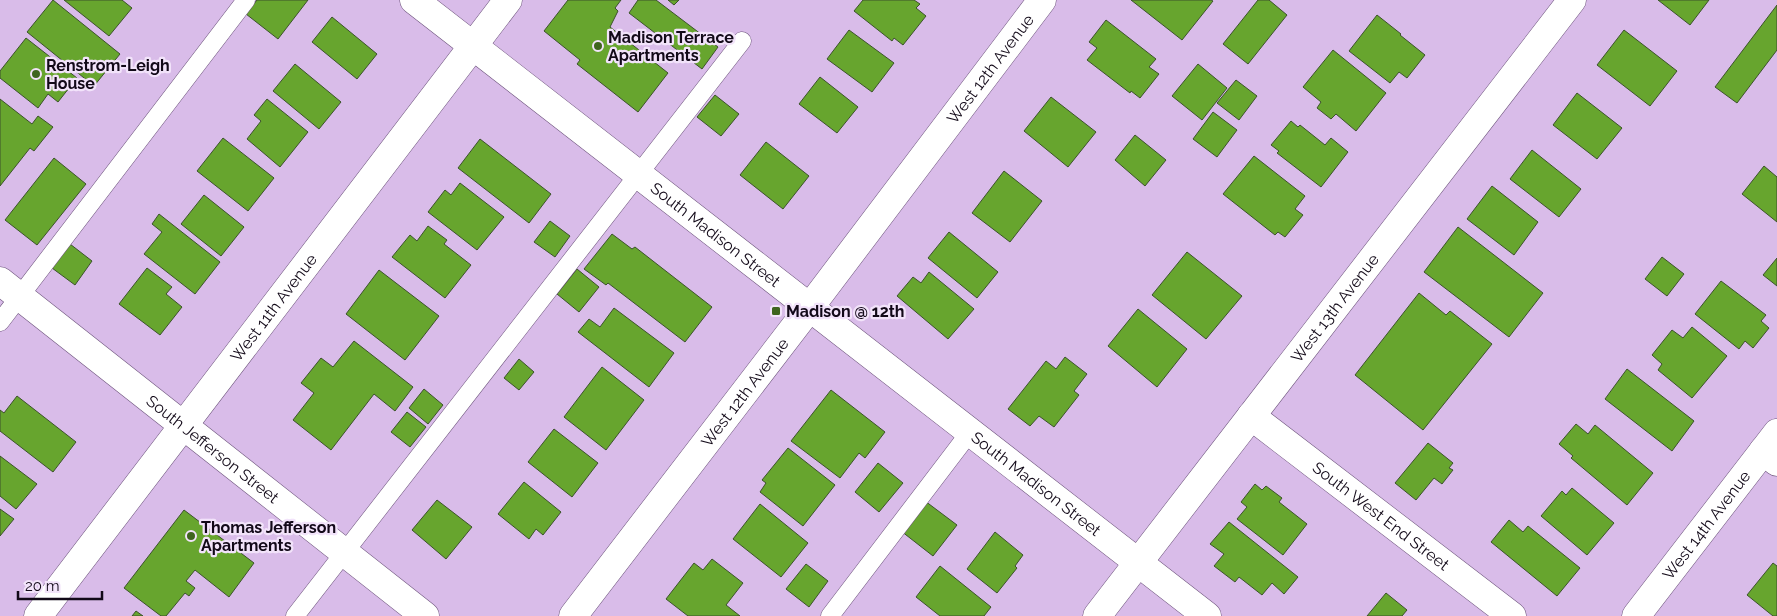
<svg xmlns="http://www.w3.org/2000/svg" width="1777" height="616" font-family="Raleway,sans-serif">
	<rect width="100%" height="100%" fill="#d9bce9"/>
	<!-- building -->
	<path fill="#67a52e" stroke="#3c532b" d="M 53,0 L 120,54 L 94,86 L 27,32 Z
		M 64,0 L 122,0 L 132,8 L 109,36 Z
		M 257,0 L 308,0 L 278,39 L 246,14 Z
		M 568,0 L 621,0 L 615,8 L 618,11 L 610,27 L 668,73 L 638,112 L 577,64 L 580,60 L 544,31 Z
		M 638,0 L 656,0 L 718,47 L 702,69 L 629,13 Z
		M 668,0 L 679,0 L 674,5 Z
		M 863,0 L 914,0 L 920,4 L 916,8 L 926,16 L 903,45 L 894,38 L 892,41 L 854,11 Z
		M 1131,0 L 1211,0 L 1213,1 L 1182,40 Z
		M 1258,0 L 1269,0 L 1287,15 L 1248,64 L 1223,44 Z
		M 1658,0 L 1709,0 L 1690,25 Z
		M 1777,5 L 1777,50 L 1737,103 L 1715,87 Z
		M 1377,15 L 1401,34 L 1400,35 L 1425,55 L 1407,78 L 1399,72 L 1390,83 L 1349,51 Z
		M 332,17 L 377,54 L 357,79 L 312,42 Z
		M 1106,20 L 1156,59 L 1149,67 L 1159,74 L 1140,98 L 1131,91 L 1130,93 L 1087,60 L 1097,48 L 1089,42 Z
		M 849,30 L 894,63 L 872,92 L 827,59 Z
		M 1624,30 L 1677,71 L 1650,106 L 1597,65 Z
		M 26,38 L 77,78 L 58,102 L 48,94 L 38,108 L 0,78 L 0,71 Z
		M 1333,50 L 1386,93 L 1356,131 L 1336,114 L 1331,119 L 1317,108 L 1321,102 L 1303,87 Z
		M 295,64 L 341,102 L 319,129 L 273,91 Z
		M 1198,64 L 1227,88 L 1202,120 L 1172,96 Z
		M 820,77 L 858,107 L 837,133 L 799,104 Z
		M 1236,80 L 1257,96 L 1239,120 L 1217,103 Z
		M 1577,93 L 1622,128 L 1597,159 L 1553,125 Z
		M 715,95 L 739,114 L 721,136 L 697,117 Z
		M 1051,97 L 1096,132 L 1068,167 L 1024,131 Z
		M 0,99 L 32,124 L 38,116 L 53,127 L 34,151 L 30,148 L 0,186 Z
		M 267,99 L 308,132 L 280,167 L 247,139 L 261,121 L 254,115 Z
		M 1213,112 L 1237,130 L 1217,157 L 1193,139 Z
		M 1291,121 L 1298,127 L 1300,125 L 1325,145 L 1331,138 L 1348,152 L 1321,187 L 1277,153 L 1279,151 L 1271,145 Z
		M 1135,135 L 1166,160 L 1145,186 L 1115,160 Z
		M 223,138 L 274,178 L 248,211 L 197,171 Z
		M 480,139 L 551,194 L 529,223 L 458,168 Z
		M 766,142 L 809,176 L 783,209 L 740,175 Z
		M 1532,150 L 1581,189 L 1559,217 L 1510,179 Z
		M 1254,156 L 1305,196 L 1295,209 L 1303,215 L 1285,237 L 1278,232 L 1275,235 L 1223,194 Z
		M 54,158 L 86,184 L 37,245 L 5,220 Z
		M 1764,166 L 1777,177 L 1777,222 L 1742,194 Z
		M 1004,171 L 1042,201 L 1010,242 L 972,213 Z
		M 460,183 L 504,217 L 477,250 L 428,212 L 445,190 L 451,195 Z
		M 1492,186 L 1538,222 L 1514,255 L 1467,219 Z
		M 204,195 L 244,227 L 221,256 L 181,224 Z
		M 159,214 L 220,262 L 195,294 L 144,254 L 162,232 L 152,224 Z
		M 550,221 L 570,236 L 555,257 L 534,242 Z
		M 428,226 L 447,240 L 444,244 L 471,265 L 445,298 L 392,257 L 410,235 L 417,241 Z
		M 1458,227 L 1543,293 L 1509,337 L 1424,272 Z
		M 949,232 L 998,272 L 977,298 L 928,258 Z
		M 612,234 L 632,249 L 635,247 L 712,307 L 685,342 L 608,283 L 606,285 L 584,269 Z
		M 70,244 L 92,261 L 75,285 L 52,268 Z
		M 1187,252 L 1242,296 L 1206,339 L 1152,295 Z
		M 1662,257 L 1684,274 L 1667,296 L 1645,279 Z
		M 1777,258 L 1777,286 L 1763,275 Z
		M 147,268 L 172,287 L 166,294 L 182,307 L 160,335 L 119,304 Z
		M 577,269 L 599,287 L 579,312 L 557,294 Z
		M 379,270 L 439,316 L 405,360 L 346,314 Z
		M 929,272 L 974,309 L 948,339 L 897,296 L 913,277 L 921,283 Z
		M 1721,281 L 1766,315 L 1761,321 L 1769,328 L 1753,348 L 1745,341 L 1739,349 L 1695,314 Z
		M 1419,293 L 1446,315 L 1450,311 L 1492,344 L 1423,430 L 1355,375 Z
		M 614,308 L 674,353 L 649,387 L 578,332 L 589,319 L 600,327 Z
		M 1138,309 L 1187,349 L 1157,387 L 1108,346 Z
		M 1692,327 L 1727,356 L 1692,398 L 1658,370 L 1662,364 L 1652,355 L 1672,330 L 1683,338 Z
		M 354,341 L 413,387 L 395,411 L 374,394 L 331,450 L 293,420 L 314,393 L 301,383 L 321,358 L 333,367 Z
		M 1065,357 L 1087,374 L 1074,391 L 1079,395 L 1054,427 L 1039,416 L 1030,426 L 1008,409 L 1046,361 L 1056,369 Z
		M 519,359 L 534,372 L 519,390 L 504,378 Z
		M 602,367 L 644,400 L 606,450 L 564,417 Z
		M 1627,369 L 1694,421 L 1672,451 L 1605,399 Z
		M 424,389 L 443,405 L 428,424 L 409,408 Z
		M 831,390 L 885,432 L 865,458 L 859,453 L 840,478 L 791,441 Z
		M 17,396 L 76,442 L 53,472 L 0,431 L 0,410 L 4,413 Z
		M 407,412 L 426,427 L 410,447 L 391,432 Z
		M 1576,424 L 1588,434 L 1595,425 L 1653,473 L 1627,505 L 1571,458 L 1573,456 L 1559,444 Z
		M 554,429 L 598,463 L 572,497 L 528,462 Z
		M 1428,443 L 1453,463 L 1449,468 L 1453,470 L 1442,484 L 1434,478 L 1416,500 L 1395,483 Z
		M 788,448 L 835,485 L 803,526 L 760,492 L 766,483 L 762,480 Z
		M 0,456 L 37,484 L 16,509 L 0,496 Z
		M 878,463 L 903,483 L 879,512 L 855,492 Z
		M 524,482 L 561,512 L 543,535 L 536,529 L 529,539 L 498,514 Z
		M 1255,484 L 1262,490 L 1266,486 L 1282,498 L 1279,502 L 1307,524 L 1283,555 L 1237,519 L 1247,507 L 1241,502 Z
		M 1572,488 L 1614,523 L 1587,555 L 1541,516 L 1562,491 L 1566,495 Z
		M 437,500 L 472,527 L 446,559 L 412,530 Z
		M 925,501 L 957,525 L 933,556 L 901,531 Z
		M 760,504 L 808,543 L 781,577 L 733,539 Z
		M 0,509 L 14,519 L 0,536 Z
		M 184,510 L 254,563 L 229,597 L 195,570 L 186,581 L 195,588 L 189,596 L 185,593 L 166,616 L 161,616 L 124,588 Z
		M 1509,520 L 1523,532 L 1528,526 L 1580,568 L 1557,596 L 1491,542 Z
		M 1229,522 L 1298,577 L 1284,594 L 1272,583 L 1262,595 L 1239,577 L 1235,582 L 1214,566 L 1224,554 L 1210,544 Z
		M 995,532 L 1023,555 L 1015,566 L 1017,568 L 997,593 L 967,569 Z
		M 712,559 L 743,583 L 726,605 L 740,616 L 688,616 L 666,599 L 694,563 L 703,570 Z
		M 1773,563 L 1777,566 L 1777,616 L 1773,616 L 1747,595 Z
		M 806,564 L 828,581 L 809,607 L 786,589 Z
		M 940,566 L 991,607 L 984,616 L 940,616 L 916,597 Z
		M 1386,593 L 1407,610 L 1402,616 L 1367,616 Z
		M 136,611 L 143,616 L 132,616 Z"/>
	<g fill="none" stroke-linecap="round" stroke-linejoin="round">
		<!-- lane casing -->
		<g stroke="#6e557d" stroke-width="19">
			<path id="lane" d="M 0,322 L 246,0
				M 295,616 L 742,41
				M 830,616 L 970,432"/>
		</g>
		<!-- street casing -->
		<g stroke="#6e557d" stroke-width="29">
			<g id="street">
				<path id="s1" d="M 414,0 L 1207,616"/>
				<path id="s2" d="M 0,281 L 425,616"/>
				<path id="s3" d="M 1251,416 L 1512,616"/>
				<path d="M 1763,451 L 1777,462"/>
				<path id="s4" d="M 38,616 L 508,0"/>
				<path id="s5" d="M 573,616 L 810,307 L 1042,0"/>
				<path id="s6" d="M 1097,616 L 1572,0"/>
			</g>
		</g>
		<!-- secondary casing -->
		<g stroke="#6e557d" stroke-width="29">
			<g id="secondary">
				<path id="s7" d="M 1636,616 L 1777,433"/>
			</g>
		</g>
		<!-- lane -->
		<use href="#lane" stroke="#fff" stroke-width="18"/>
		<!-- street -->
		<use href="#street" stroke="#fff" stroke-width="28"/>
		<!-- secondary -->
		<use href="#secondary" stroke="#fff" stroke-width="28"/>
	</g>
	<!-- markers -->
	<g fill="#3f651e" stroke="#f2e3fa" stroke-width="2">
		<circle cx="598" cy="46" r="5"/>
		<circle cx="36" cy="74" r="5"/>
		<rect x="771" y="306" width="10" height="10" rx="2.5"/>
		<circle cx="191" cy="536" r="5"/>
	</g>
	<g text-anchor="middle" dominant-baseline="central" stroke-width="4.5" stroke-linejoin="round" paint-order="stroke">
		<!-- poi labels -->
		<g font-size="16" font-weight="bold" fill="#120918" stroke="#f2e3fa" text-anchor="start">
			<text x="608" y="37">Madison Terrace<tspan x="608" dy="18">Apartments</tspan></text>
			<text x="46" y="65">Renstrom-Leigh<tspan x="46" dy="18">House</tspan></text>
			<text x="786" y="311">Madison @ 12th</text>
			<text x="201" y="527">Thomas Jefferson<tspan x="201" dy="18">Apartments</tspan></text>
		</g>
		<!-- street labels -->
		<g font-size="16" fill="#120918" stroke="#f2e3fa">
			<text stroke="none"><textPath href="#s5" startOffset="688">West 12th Avenue</textPath></text>
			<text stroke="none"><textPath href="#s1" startOffset="382">South Madison Street</textPath></text>
			<text stroke="none"><textPath href="#s4" startOffset="388">West 11th Avenue</textPath></text>
			<text stroke="none"><textPath href="#s6" startOffset="389">West 13th Avenue</textPath></text>
			<text stroke="none"><textPath href="#s5" startOffset="282">West 12th Avenue</textPath></text>
			<text stroke="none"><textPath href="#s2" startOffset="271">South Jefferson Street</textPath></text>
			<text stroke="none"><textPath href="#s1" startOffset="788">South Madison Street</textPath></text>
			<text stroke="none"><textPath href="#s3" startOffset="164">South West End Street</textPath></text>
			<text stroke="none"><textPath href="#s7" startOffset="115">West 14th Avenue</textPath></text>
		</g>
	</g>
	<!-- scale -->
	<path d="M18 591v8h84v-8" fill="none" stroke="#120918" stroke-width="2.5"/>
	<text x="25" y="591" font-size="15" fill="#120918" stroke="#f2e3fa" stroke-width="4" paint-order="stroke">20 m</text>
</svg>
